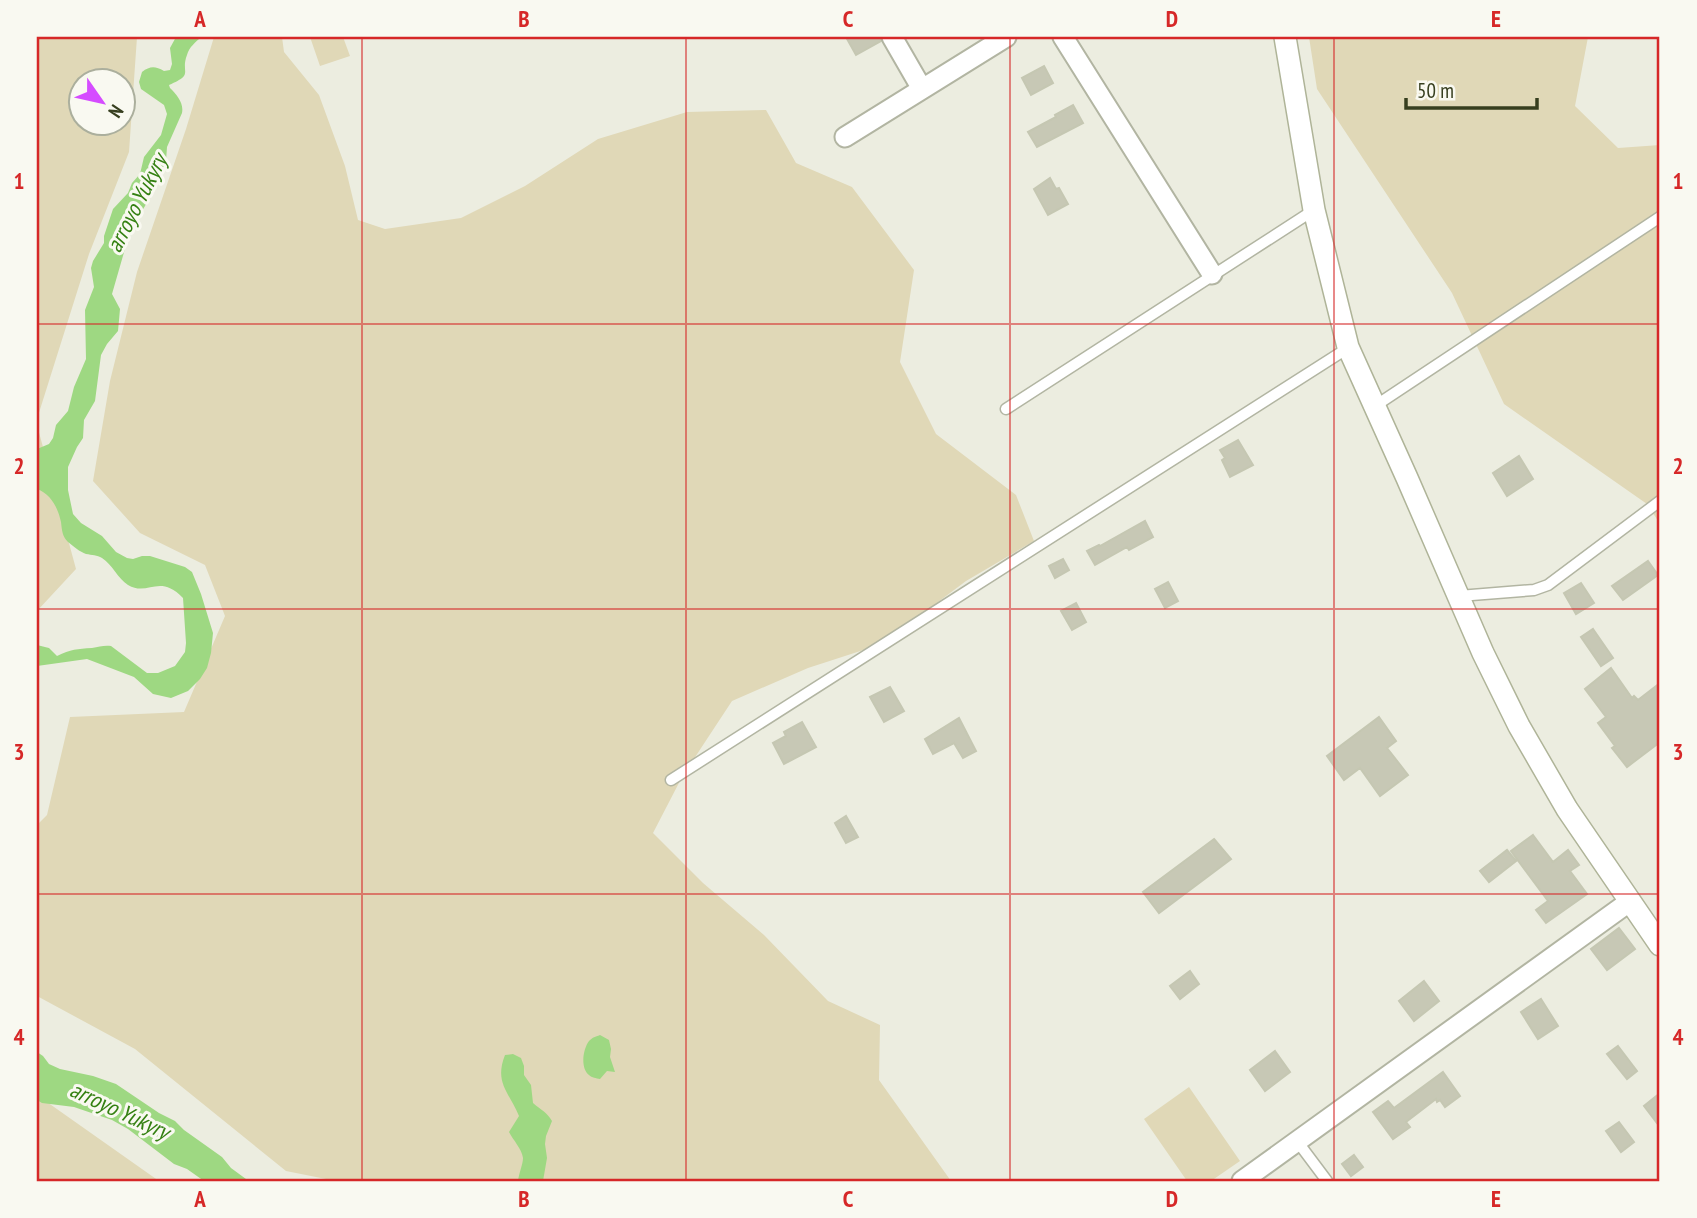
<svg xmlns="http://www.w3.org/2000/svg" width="1697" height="1218" font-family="'PT Sans Narrow',sans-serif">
	<rect width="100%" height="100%" fill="#ecede0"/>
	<!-- green -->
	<path fill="#e0d8b7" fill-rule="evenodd" d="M 37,37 L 137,37 L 129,152 L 89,254 L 37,419 ZM 122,80 L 122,122 L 80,122 L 80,80 Z
		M 214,37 L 282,37 L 284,52 L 319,95 L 345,166 L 358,220 L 385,229 L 461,218 L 525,186 L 598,139 L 687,112 L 766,110 L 796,163 L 852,187 L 914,270 L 900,362 L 936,434 L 1016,495 L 1034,541 L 966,581 L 882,644 L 808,668 L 732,701 L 682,777 L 653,833 L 703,883 L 764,935 L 828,1001 L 880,1025 L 879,1080 L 951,1181 L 336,1181 L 286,1171 L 135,1049 L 37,996 L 37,825 L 47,815 L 70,717 L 184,712 L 225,616 L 205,565 L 140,533 L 93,481 L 110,381 L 137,272 L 186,129 Z
		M 310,37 L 343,37 L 350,56 L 320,66 Z
		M 1309,37 L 1588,37 L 1575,106 L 1618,148 L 1660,145 L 1660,524 L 1647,504 L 1504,404 L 1452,293 L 1317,89 Z
		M 37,425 L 76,569 L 37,611 Z
		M 1189,1087 L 1240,1161 L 1211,1181 L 1187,1181 L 1144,1119 Z
		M 37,1095 L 159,1181 L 37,1181 Z"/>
	<!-- water -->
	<path fill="#9ed882" d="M 176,37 L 201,37 C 196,42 189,47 187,55 C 180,73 195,74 169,85 L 170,88 C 177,95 184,103 182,113 L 167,147 L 166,161 L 145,206 L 131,228 L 112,294 L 120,309 L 118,331 L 107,344 L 101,355 L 95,401 L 84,420 L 83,438 L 77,447 L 68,467 L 68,490 L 73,514 L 81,523 L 102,536 L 116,552 L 127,558 L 133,559 L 142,556 L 150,556 L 185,567 L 192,572 L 201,594 L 213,633 L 211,653 L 207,668 L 200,679 L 188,691 L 171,698 L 153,694 L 134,677 L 87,659 L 37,666 L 37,645 L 49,648 L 57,656 C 71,649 77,649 92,648 C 99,647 104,645 111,646 L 147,673 L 158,673 L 175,666 L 185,652 L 186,643 L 183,598 C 159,573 148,597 128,585 C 118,579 112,564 102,558 C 97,555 92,555 86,554 C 80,552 73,546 68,542 C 62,536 62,530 61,522 C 58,508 51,494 37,489 L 37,449 L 49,444 L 53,438 L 56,425 L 68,411 L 74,387 L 86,359 L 85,310 L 94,287 L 91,268 L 93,261 L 104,243 L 104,236 L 113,209 L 128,193 L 132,183 L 140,174 L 144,157 L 161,135 L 167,114 L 164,105 L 141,89 L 139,82 L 142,72 C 150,66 155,66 164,71 L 170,70 L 172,64 L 170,48 Z
		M 600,1035 L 609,1040 L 611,1049 L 610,1057 L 615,1072 L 607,1071 L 600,1079 C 596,1078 592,1078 589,1075 C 580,1068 583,1049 589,1041 C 593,1037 595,1037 600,1035 Z
		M 37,1052 L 43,1056 L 49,1064 L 60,1069 L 93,1076 L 116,1084 L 159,1113 L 175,1121 L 184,1130 L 222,1157 L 231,1168 L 246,1179 L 253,1181 L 204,1181 L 187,1169 L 174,1164 L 128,1129 L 112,1120 L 74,1107 L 42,1103 L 37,1100 Z
		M 513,1054 L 521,1058 L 524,1066 L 524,1075 L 531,1085 L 533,1103 C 541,1110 547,1112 552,1121 L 546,1136 L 545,1144 L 547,1158 L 543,1181 L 518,1181 C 519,1173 523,1164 523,1158 C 522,1149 513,1140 509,1132 L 519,1116 C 509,1092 494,1083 505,1055 Z"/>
	<!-- building -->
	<path fill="#c7c8b5" stroke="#c5c7b2" stroke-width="2" d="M 846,37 L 880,37 L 881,41 L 856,55 Z
		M 1044,66 L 1053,83 L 1031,95 L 1022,78 Z
		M 1073,105 L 1083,123 L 1037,147 L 1028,132 L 1056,117 L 1055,115 Z
		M 1050,178 L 1056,189 L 1059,188 L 1068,204 L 1048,215 L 1034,189 Z
		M 1238,440 L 1253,465 L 1230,477 L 1222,460 L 1225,458 L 1220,450 Z
		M 1519,456 L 1533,479 L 1507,496 L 1493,473 Z
		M 1145,521 L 1153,537 L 1129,550 L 1127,547 L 1095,565 L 1087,551 L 1099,545 L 1100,546 Z
		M 1063,559 L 1069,570 L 1055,578 L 1049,566 Z
		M 1648,561 L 1658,575 L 1623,600 L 1612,586 Z
		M 1168,582 L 1178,601 L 1165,608 L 1155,589 Z
		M 1581,583 L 1594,603 L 1576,614 L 1564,593 Z
		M 1076,603 L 1086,622 L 1072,630 L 1061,611 Z
		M 1593,629 L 1613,658 L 1601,666 L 1581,637 Z
		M 1611,668 L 1632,698 L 1634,696 L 1638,700 L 1660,683 L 1660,742 L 1627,767 L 1612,748 L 1615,746 L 1598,723 L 1606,717 L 1585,689 Z
		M 890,687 L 904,711 L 884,722 L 870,697 Z
		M 1379,717 L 1396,741 L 1387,748 L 1408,775 L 1380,796 L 1360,768 L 1344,780 L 1327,756 Z
		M 959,718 L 976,751 L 963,758 L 954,743 L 933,754 L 925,739 Z
		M 802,722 L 816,747 L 784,764 L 773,743 L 786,736 L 784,732 Z
		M 846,816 L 858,837 L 846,843 L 835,823 Z
		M 1533,835 L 1553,862 L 1568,850 L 1579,865 L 1570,871 L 1587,894 L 1546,923 L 1536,910 L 1548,901 L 1511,851 Z
		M 1214,839 L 1231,859 L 1159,913 L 1143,892 Z
		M 1507,850 L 1516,861 L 1489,882 L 1480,871 Z
		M 1619,928 L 1635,949 L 1607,970 L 1591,949 Z
		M 1190,971 L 1199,984 L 1180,999 L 1170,986 Z
		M 1424,981 L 1439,1001 L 1414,1021 L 1399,1001 Z
		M 1541,999 L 1558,1026 L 1538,1039 L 1521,1012 Z
		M 1618,1046 L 1637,1071 L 1627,1079 L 1607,1054 Z
		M 1275,1051 L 1290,1072 L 1265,1091 L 1250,1070 Z
		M 1443,1072 L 1460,1096 L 1445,1107 L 1440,1100 L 1437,1102 L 1436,1099 L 1406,1122 L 1410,1127 L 1393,1139 L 1373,1112 L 1388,1101 L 1394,1108 Z
		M 1660,1093 L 1660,1127 L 1644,1106 Z
		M 1619,1122 L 1634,1142 L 1621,1152 L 1606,1131 Z
		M 1354,1155 L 1363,1167 L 1351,1176 L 1342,1164 Z"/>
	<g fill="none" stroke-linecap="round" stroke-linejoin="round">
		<!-- lane casing -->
		<g stroke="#b2b5a2" stroke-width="13">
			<path id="lane" d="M 1375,406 L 1660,217
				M 1006,409 L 1314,210
				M 1459,596 L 1534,590 L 1548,585 L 1660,501
				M 671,780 L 1348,348
				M 1297,1141 L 1327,1181"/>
		</g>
		<!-- street casing -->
		<g stroke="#b2b5a2" stroke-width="23">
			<path id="street" d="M 892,37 L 922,89
				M 1063,37 L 1212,274
				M 845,137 L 1006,37
				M 1242,1181 L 1629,902"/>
		</g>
		<!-- secondary casing -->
		<g stroke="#afb498" stroke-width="24">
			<path id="secondary" d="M 1285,37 L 1314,210 L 1348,347 L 1407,478 L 1483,653 L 1519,726 L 1567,809 L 1660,945"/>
		</g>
		<!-- lane -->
		<use href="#lane" stroke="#fff" stroke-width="10"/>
		<!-- street -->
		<use href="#street" stroke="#fff" stroke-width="19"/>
		<!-- secondary -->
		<use href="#secondary" stroke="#fff" stroke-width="21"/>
	</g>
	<!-- grid -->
	<path fill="none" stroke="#d62828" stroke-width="2" stroke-opacity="0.55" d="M 362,37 L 362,1181M 686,37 L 686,1181M 1010,37 L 1010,1181M 1334,37 L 1334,1181M 37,324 L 1660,324M 37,609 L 1660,609M 37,894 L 1660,894"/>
	<g text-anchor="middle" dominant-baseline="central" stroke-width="6" stroke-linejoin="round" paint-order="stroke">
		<!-- water labels -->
		<g font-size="23" font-style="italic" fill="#358113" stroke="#f9f9f1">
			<text transform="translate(136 203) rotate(-63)">arroyo Yukyry</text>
			<text transform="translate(120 1110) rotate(25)">arroyo Yukyry</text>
		</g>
	</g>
	<!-- border -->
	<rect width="1697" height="1218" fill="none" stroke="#f9f9f1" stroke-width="77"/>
	<!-- north arrow -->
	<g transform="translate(102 102) rotate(124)"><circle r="33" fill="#f9f9f1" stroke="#abaf9d" stroke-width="2"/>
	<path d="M0-5L12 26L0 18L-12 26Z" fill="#d54cff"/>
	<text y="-10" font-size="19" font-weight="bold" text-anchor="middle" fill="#373f1f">N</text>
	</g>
	<!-- scale -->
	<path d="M1406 98v10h131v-10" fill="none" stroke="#373f1f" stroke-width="3.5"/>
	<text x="1417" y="98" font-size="21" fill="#373f1f" stroke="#f9f9f1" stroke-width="5" paint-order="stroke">50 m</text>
	<rect x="38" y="38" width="1620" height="1142" fill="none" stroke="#d62828" stroke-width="2.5"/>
	<g font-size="23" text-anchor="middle" font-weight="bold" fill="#d62828">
		<text x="200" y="27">A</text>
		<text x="524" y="27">B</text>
		<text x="848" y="27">C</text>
		<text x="1172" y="27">D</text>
		<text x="1496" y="27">E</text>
		<text x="19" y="189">1</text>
		<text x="1678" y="189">1</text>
		<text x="19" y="474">2</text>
		<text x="1678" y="474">2</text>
		<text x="19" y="760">3</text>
		<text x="1678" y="760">3</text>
		<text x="19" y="1045">4</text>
		<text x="1678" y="1045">4</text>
		<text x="200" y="1207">A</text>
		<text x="524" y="1207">B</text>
		<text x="848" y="1207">C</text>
		<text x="1172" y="1207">D</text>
		<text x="1496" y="1207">E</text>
	</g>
</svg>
